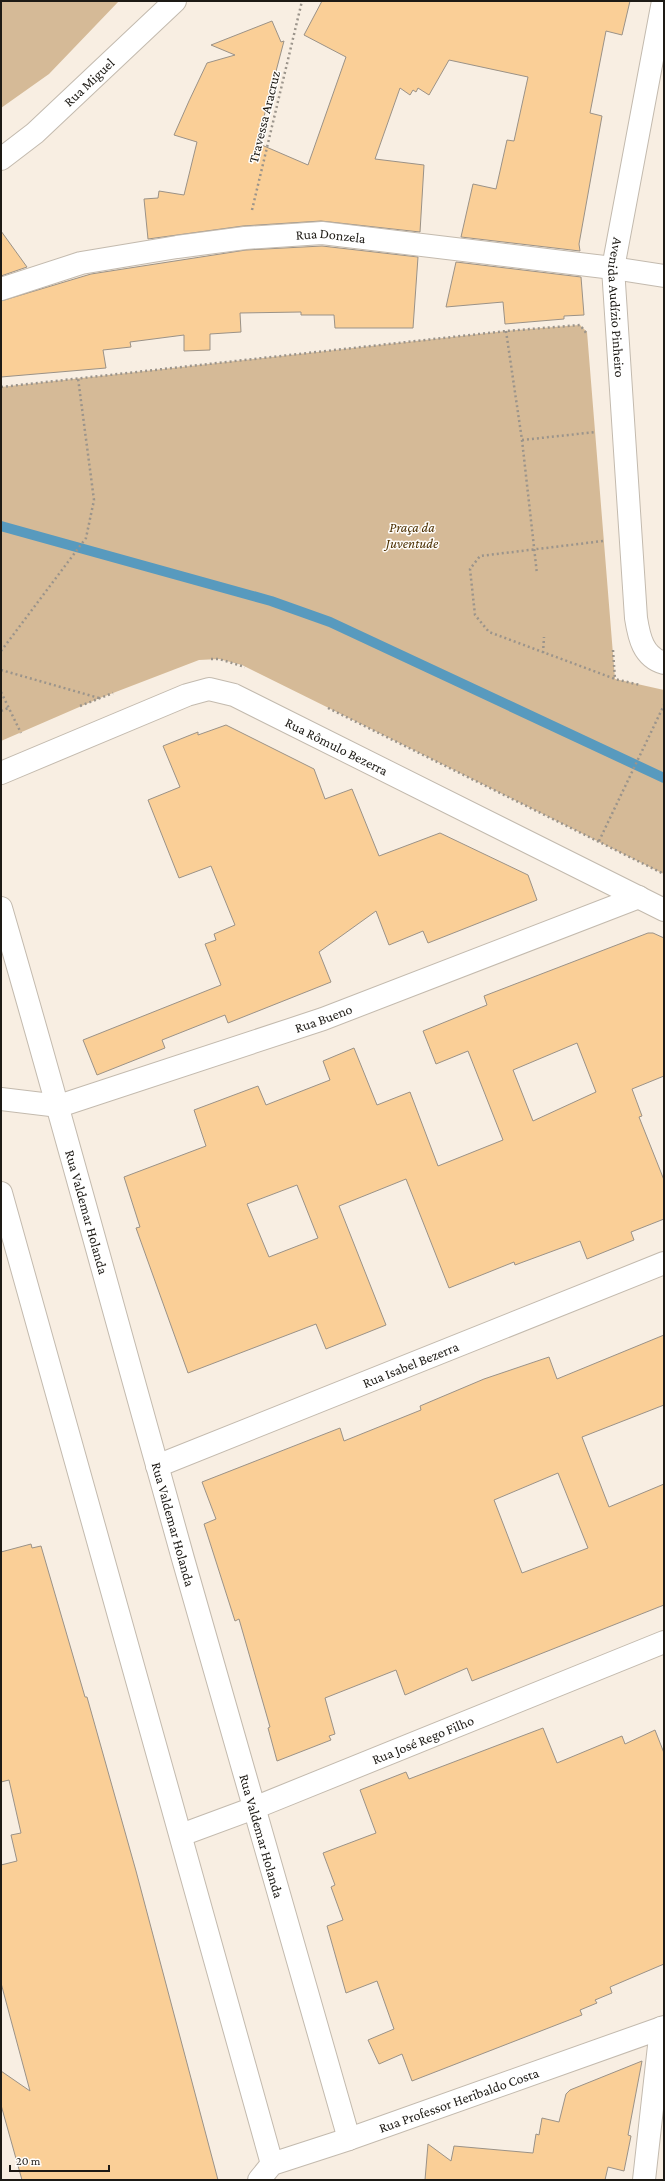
<svg xmlns="http://www.w3.org/2000/svg" width="665" height="2181" font-family="'Crimson Pro',serif">
	<rect width="100%" height="100%" fill="#f8eee2"/>
	<!-- green -->
	<path fill="#d5ba97" d="M 1,1 L 119,1 L 49,74 L 1,108 Z
		M 580,325 L 587,332 L 615,679 L 664,690 L 664,874 L 242,665 L 219,659 L 199,660 L 100,698 L 1,741 L 1,387 L 506,331 Z"/>
	<g fill="none" stroke-linecap="round" stroke-linejoin="round">
		<!-- stream -->
		<path stroke="#589abe" stroke-width="10" d="M 1,526 L 271,601 L 330,622 L 664,778"/>
	</g>
	<!-- building -->
	<path fill="#facf97" stroke="#9b9287" fill-rule="evenodd" d="M 322,1 L 630,1 L 622,35 L 606,31 L 590,113 L 602,116 L 579,244 L 580,251 L 461,237 L 473,184 L 496,189 L 507,140 L 514,141 L 528,77 L 449,60 L 429,95 L 418,88 L 416,92 L 413,90 L 410,95 L 400,88 L 375,159 L 424,165 L 420,232 L 321,221 L 243,226 L 148,239 L 144,199 L 158,198 L 159,191 L 184,195 L 197,142 L 174,135 L 189,101 L 207,63 L 235,55 L 211,45 L 272,21 L 281,42 L 284,41 L 257,143 L 308,165 L 346,57 L 304,35 Z
		M 1,231 L 27,267 L 1,276 Z
		M 322,246 L 418,257 L 413,328 L 335,328 L 334,315 L 301,315 L 301,312 L 240,313 L 241,332 L 210,334 L 210,350 L 184,351 L 184,335 L 130,342 L 131,347 L 103,350 L 106,368 L 1,377 L 1,301 L 91,274 L 246,250 Z
		M 456,262 L 581,277 L 584,315 L 564,316 L 564,319 L 505,324 L 503,302 L 446,307 Z
		M 226,725 L 314,769 L 325,799 L 352,789 L 379,856 L 440,833 L 528,875 L 537,900 L 428,943 L 423,931 L 389,945 L 376,911 L 319,952 L 331,982 L 228,1023 L 225,1015 L 162,1040 L 165,1048 L 97,1075 L 83,1040 L 221,985 L 205,944 L 216,940 L 214,934 L 235,925 L 211,866 L 179,878 L 148,800 L 180,787 L 163,746 L 198,732 L 198,735 Z
		M 648,933 L 653,933 L 664,938 L 664,1076 L 632,1089 L 642,1116 L 639,1117 L 664,1180 L 664,1219 L 631,1232 L 634,1240 L 587,1259 L 580,1241 L 515,1265 L 514,1262 L 449,1288 L 406,1179 L 339,1206 L 386,1325 L 326,1349 L 316,1324 L 188,1373 L 136,1228 L 140,1227 L 124,1177 L 206,1146 L 194,1110 L 258,1086 L 266,1105 L 330,1080 L 323,1061 L 354,1048 L 377,1105 L 410,1092 L 438,1166 L 503,1140 L 468,1051 L 436,1064 L 423,1031 L 487,1005 L 484,996 ZM 577,1043 L 596,1092 L 533,1121 L 513,1070 ZM 297,1185 L 318,1238 L 269,1257 L 247,1204 Z
		M 664,1335 L 664,1405 L 582,1437 L 609,1507 L 664,1484 L 664,1605 L 472,1681 L 467,1668 L 405,1695 L 396,1670 L 325,1698 L 335,1734 L 329,1736 L 331,1740 L 277,1761 L 268,1728 L 270,1727 L 239,1619 L 235,1621 L 204,1524 L 216,1519 L 202,1482 L 340,1428 L 344,1441 L 421,1410 L 420,1406 L 484,1379 L 549,1357 L 557,1379 ZM 558,1473 L 588,1548 L 522,1573 L 494,1500 Z
		M 31,1544 L 32,1548 L 41,1546 L 85,1697 L 87,1697 L 136,1871 L 218,2180 L 22,2180 L 1,2105 L 1,2071 L 30,2091 L 1,1983 L 1,1865 L 17,1861 L 11,1835 L 21,1833 L 9,1780 L 1,1782 L 1,1552 Z
		M 543,1728 L 557,1763 L 622,1736 L 625,1744 L 655,1730 L 664,1753 L 664,1964 L 610,1987 L 612,1993 L 595,2000 L 597,2003 L 580,2010 L 582,2015 L 412,2081 L 402,2054 L 379,2064 L 368,2040 L 394,2029 L 377,1981 L 346,1993 L 327,1926 L 343,1920 L 331,1887 L 335,1885 L 323,1853 L 376,1833 L 360,1790 L 406,1772 L 409,1779 Z
		M 642,2061 L 628,2135 L 631,2136 L 624,2171 L 608,2167 L 605,2180 L 425,2180 L 428,2144 L 451,2161 L 454,2146 L 533,2153 L 536,2134 L 539,2135 L 542,2118 L 559,2122 L 566,2094 L 570,2090 Z"/>
	<g fill="none" stroke-linecap="round" stroke-linejoin="round">
		<!-- minor casing -->
		<g stroke="#c3baae" stroke-width="24">
			<g id="minor">
				<path id="s1" d="M 663,1 L 613,268 L 636,618 C 639,637 643,657 664,663"/>
				<path id="s2" d="M 1,289 L 81,263 L 177,247 L 245,238 L 322,233 L 613,268 L 664,276"/>
				<path id="s3" d="M 1,773 L 187,695 L 209,689 L 234,695 L 664,910"/>
				<path id="s4" d="M 1,908 C 55,1093 105,1279 157,1465 C 219,1690 284,1914 349,2139"/>
				<path id="s5" d="M 1,1099 L 59,1106 L 323,1019 L 639,897"/>
				<path d="M 1,1193 L 272,2164"/>
				<path id="s6" d="M 157,1466 L 664,1263"/>
				<path id="s7" d="M 181,1835 L 254,1808 L 664,1642"/>
				<path id="s8" d="M 259,2180 L 272,2164 L 349,2139 L 664,2027"/>
				<path d="M 644,2180 L 661,2028"/>
			</g>
		</g>
		<!-- major casing -->
		<g stroke="#c3baae" stroke-width="24">
			<g id="major">
				<path id="s9" d="M 1,159 L 35,133 L 175,1"/>
			</g>
		</g>
		<!-- path -->
		<path stroke="#9b948b" stroke-width="2.5" stroke-dasharray="2 3" stroke-linecap="butt" d="M 252,210 L 302,1
			M 506,331 L 522,440 L 537,574
			M 1,387 L 506,331 L 580,325 L 587,334
			M 522,440 L 596,432
			M 603,541 L 480,556 L 470,569 L 475,615 L 489,632 L 615,679 L 640,685
			M 613,650 L 615,679
			M 1,651 L 86,538 L 94,500 L 78,378
			M 543,653 L 544,637
			M 211,659 L 219,659 L 245,667
			M 1,670 L 99,698
			M 1,692 L 21,733
			M 80,706 L 113,693
			M 328,708 L 664,874
			M 1,711 L 8,708
			M 599,841 L 664,705"/>
		<!-- minor -->
		<use href="#minor" stroke="#fff" stroke-width="22"/>
		<!-- major -->
		<use href="#major" stroke="#fff" stroke-width="22"/>
	</g>
	<g text-anchor="middle" dominant-baseline="central" stroke-width="3" stroke-linejoin="round" paint-order="stroke">
		<!-- street labels -->
		<g font-size="14" fill="#1d1a15" stroke="#fffdfa">
			<text stroke="none"><textPath href="#s9" startOffset="117">Rua Miguel</textPath></text>
			<text transform="translate(264 117) rotate(-76)">Travessa Aracruz</text>
			<text stroke="none"><textPath href="#s2" startOffset="336">Rua Donzela</textPath></text>
			<text stroke="none"><textPath href="#s1" startOffset="311">Avenida Audízio Pinheiro</textPath></text>
			<text stroke="none"><textPath href="#s3" startOffset="365">Rua Rômulo Bezerra</textPath></text>
			<text stroke="none"><textPath href="#s5" startOffset="337">Rua Bueno</textPath></text>
			<text stroke="none"><textPath href="#s4" startOffset="316">Rua Valdemar Holanda</textPath></text>
			<text stroke="none"><textPath href="#s6" startOffset="273">Rua Isabel Bezerra</textPath></text>
			<text stroke="none"><textPath href="#s4" startOffset="640">Rua Valdemar Holanda</textPath></text>
			<text stroke="none"><textPath href="#s7" startOffset="260">Rua José Rego Filho</textPath></text>
			<text stroke="none"><textPath href="#s4" startOffset="964">Rua Valdemar Holanda</textPath></text>
			<text stroke="none"><textPath href="#s8" startOffset="218">Rua Professor Heribaldo Costa</textPath></text>
		</g>
		<!-- park labels -->
		<g font-size="14" font-style="italic" fill="#4c3002" stroke="#fffdfa">
			<text x="412" y="527">Praça da<tspan x="412" dy="16">Juventude</tspan></text>
		</g>
	</g>
	<!-- border -->
	<rect width="665" height="2181" fill="none" stroke="#1d1a15" stroke-width="4"/>
	<!-- scale -->
	<path d="M10 2165v6h99v-6" fill="none" stroke="#1d1a15" stroke-width="2"/>
	<text x="16" y="2165" font-size="12" fill="#1d1a15" stroke="#fffdfa" stroke-width="3" paint-order="stroke">20 m</text>
</svg>
